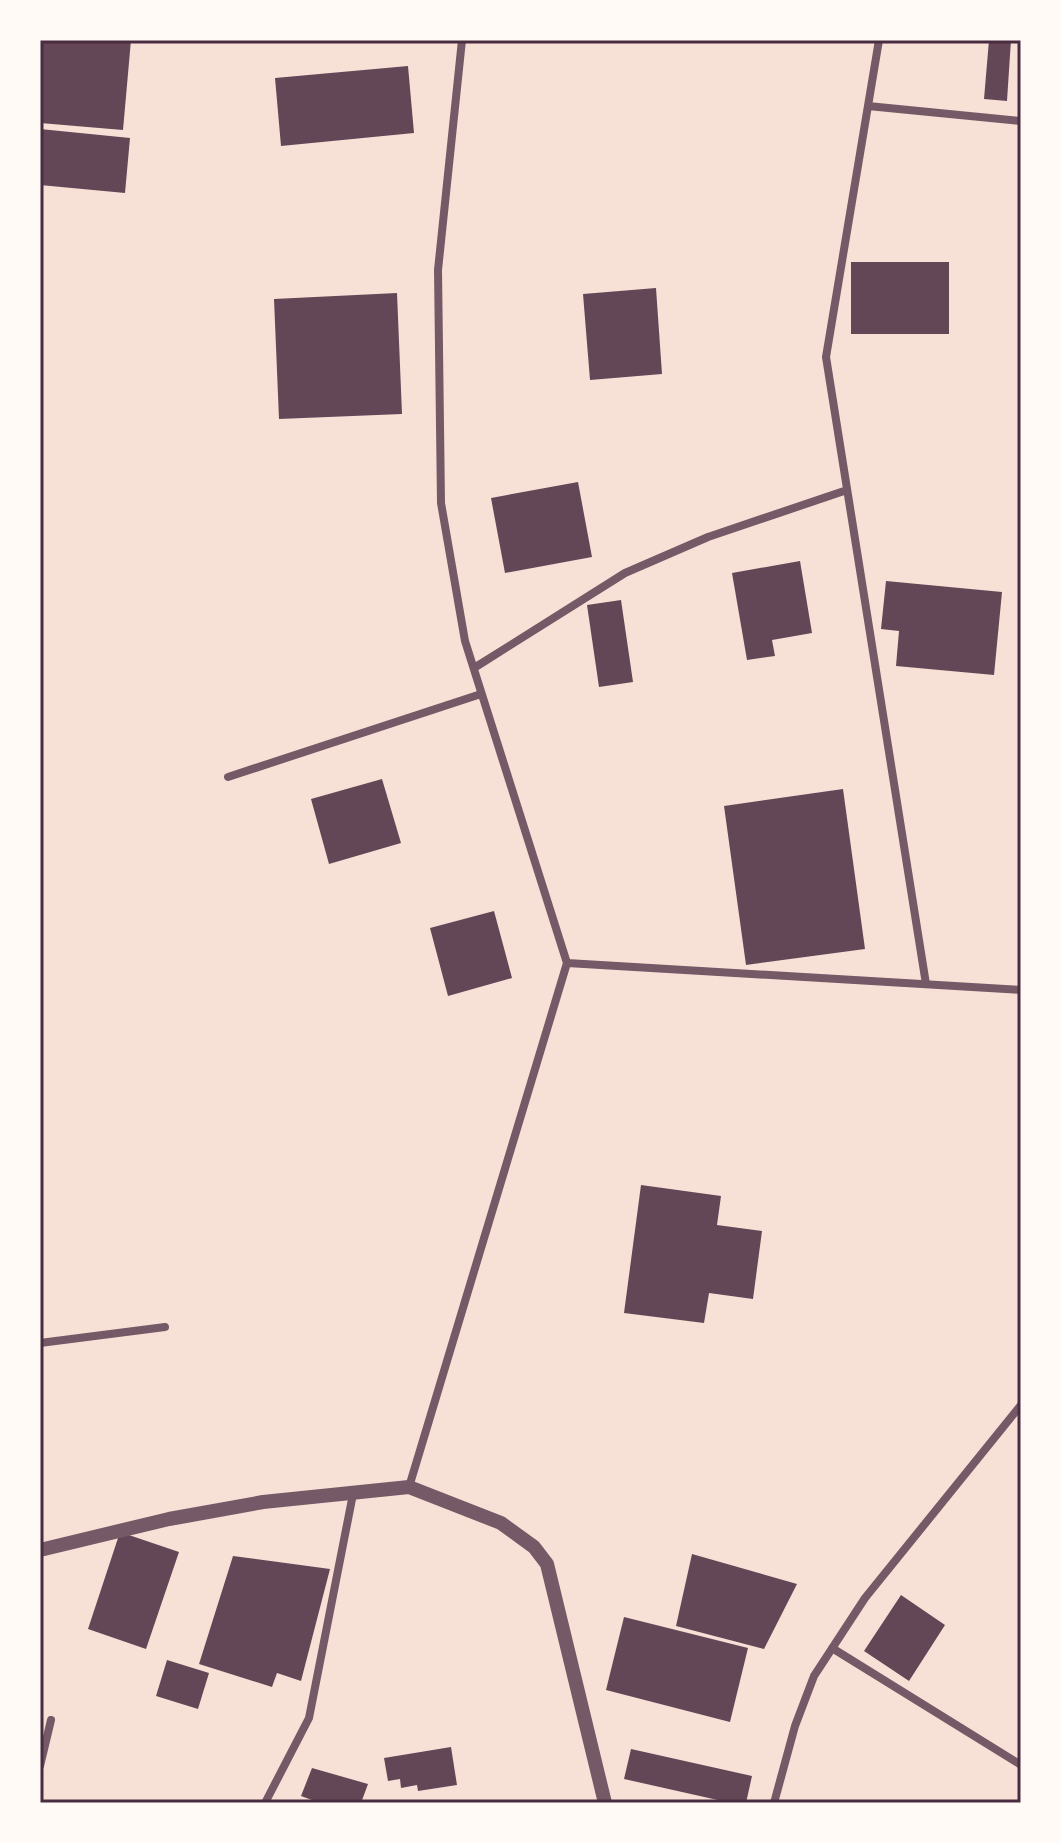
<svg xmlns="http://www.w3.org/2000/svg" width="1061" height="1843" font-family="'Crimson Pro',serif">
	<rect width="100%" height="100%" fill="#f7e1d7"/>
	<!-- building -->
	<path fill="#644757" d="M 40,40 L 131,40 L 123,130 L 40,123 Z
		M 989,40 L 1011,40 L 1007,101 L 984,99 Z
		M 408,66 L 414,133 L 281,146 L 275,78 Z
		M 40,129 L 130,138 L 125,193 L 40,185 Z
		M 851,262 L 949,262 L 949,334 L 851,334 Z
		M 656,288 L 662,374 L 590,380 L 583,294 Z
		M 397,293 L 402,414 L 279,419 L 274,299 Z
		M 578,482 L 592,557 L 505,573 L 491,498 Z
		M 800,561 L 812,633 L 772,640 L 775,656 L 747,660 L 732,573 Z
		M 886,581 L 1002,592 L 994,675 L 896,666 L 899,631 L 881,629 Z
		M 621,600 L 633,682 L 599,687 L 587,605 Z
		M 382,779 L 401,843 L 329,864 L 311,799 Z
		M 843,789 L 865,949 L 746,965 L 724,806 Z
		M 494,911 L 512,978 L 448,996 L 430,928 Z
		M 641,1185 L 721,1196 L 717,1225 L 762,1231 L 753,1299 L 709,1293 L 704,1323 L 624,1313 Z
		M 120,1532 L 179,1552 L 146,1649 L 88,1629 Z
		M 692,1554 L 797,1584 L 764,1649 L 676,1626 Z
		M 233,1556 L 330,1569 L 301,1681 L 277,1673 L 272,1687 L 199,1664 Z
		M 901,1595 L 945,1625 L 909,1681 L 864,1651 Z
		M 624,1617 L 748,1648 L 730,1722 L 606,1690 Z
		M 167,1660 L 209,1673 L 198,1709 L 156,1696 Z
		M 451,1747 L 457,1785 L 418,1791 L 417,1785 L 401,1788 L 400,1779 L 388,1781 L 384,1758 Z
		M 631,1749 L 752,1776 L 746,1803 L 731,1803 L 624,1779 Z
		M 312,1768 L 368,1784 L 361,1803 L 320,1803 L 301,1796 Z"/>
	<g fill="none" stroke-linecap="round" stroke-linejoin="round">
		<!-- minor -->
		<path stroke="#755966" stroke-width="8" d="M 462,40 L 438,270 L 441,503 L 465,641 L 567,963
			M 879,40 L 826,357 L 926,984
			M 868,106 L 1021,121
			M 474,668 L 625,573 L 708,537 L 847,490
			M 228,777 L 481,694
			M 40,1343 L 165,1327
			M 409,1487 L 567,963 L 1021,990
			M 832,1648 L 1021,1765
			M 40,1766 L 51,1720
			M 265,1803 L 309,1718 L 353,1494
			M 774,1803 L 795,1726 L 814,1676 L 865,1598 L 1021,1405"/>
		<!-- tertiary -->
		<path stroke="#755966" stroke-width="14" d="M 40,1550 L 169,1519 L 263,1502 L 409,1487 L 501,1523 L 534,1547 L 547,1564 L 605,1803"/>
	</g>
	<!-- border -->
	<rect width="1061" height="1843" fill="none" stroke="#fffaf5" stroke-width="84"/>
	<rect x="42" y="42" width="977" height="1759" fill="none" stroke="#4a2c40" stroke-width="3"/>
</svg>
